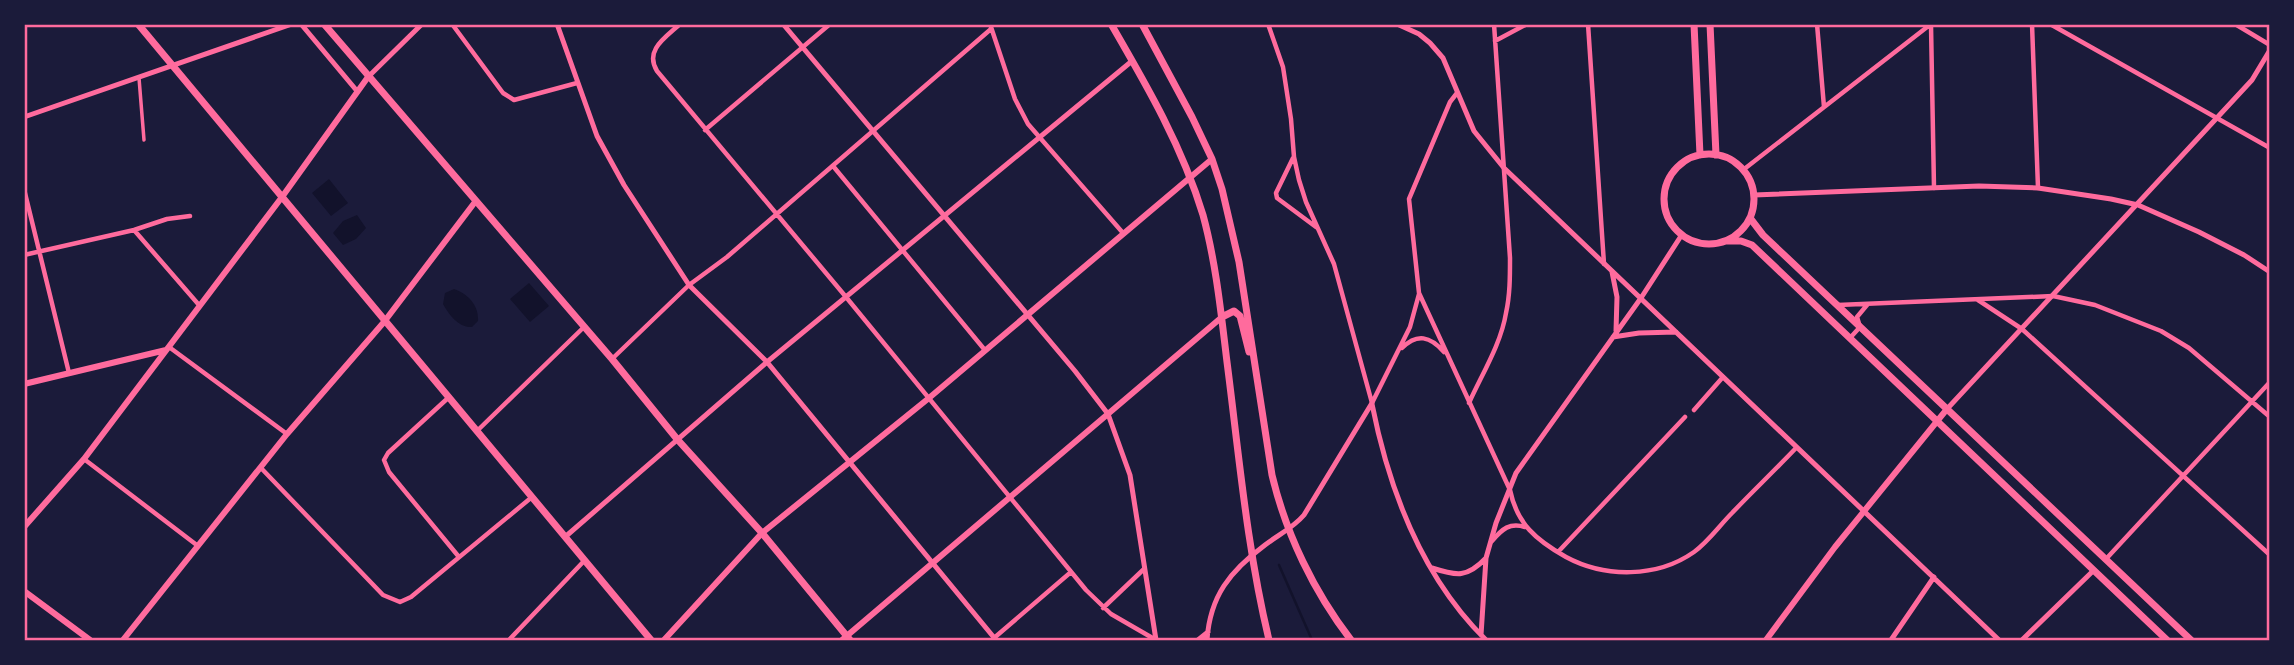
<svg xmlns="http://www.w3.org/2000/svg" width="2294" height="665" font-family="Overpass,sans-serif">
	<rect width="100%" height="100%" fill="#1b1b3a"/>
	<!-- water -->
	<path fill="#12122b" d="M 329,179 L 348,203 L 331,216 L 312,193 Z
		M 357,215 L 366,228 L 356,239 L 343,245 L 333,233 L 343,221 Z
		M 529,283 L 549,306 L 530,322 L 510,299 Z
		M 454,289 C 468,294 479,305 478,321 L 472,327 C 459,328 449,315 443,304 L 445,293 Z"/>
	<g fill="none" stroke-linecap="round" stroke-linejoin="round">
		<!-- stream -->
		<path stroke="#12122b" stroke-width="2.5" d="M 1279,565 L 1312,640"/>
		<!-- pedestrian -->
		<path stroke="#ff6b9d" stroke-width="3.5" d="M 139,78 L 144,140"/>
		<!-- minor -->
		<path stroke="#ff6b9d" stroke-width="4.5" d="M 452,24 L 503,93 L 514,100 L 577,83
			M 680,24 C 666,37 644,50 657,71 L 846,297 L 1086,590 L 1111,614 L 1156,640
			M 990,24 L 1015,99 L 1028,124 L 1123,233
			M 1268,24 L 1283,67 L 1291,119 L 1294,157 L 1299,180 L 1306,202 L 1334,264 L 1372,403
			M 1588,24 L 1604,264
			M 1817,24 L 1824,107
			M 2032,24 L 2038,188
			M 2050,24 L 2270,148
			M 2235,24 L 2270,45
			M 1931,25 L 1934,188
			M 1495,41 L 1527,24
			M 1457,93 L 1450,102 L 1409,199 L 1419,293 L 1510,490 C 1517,524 1536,540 1566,557 C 1605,578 1657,578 1694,552 C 1709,541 1719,526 1732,513 C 1753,491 1775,470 1796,448
			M 705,130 L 830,24
			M 1293,158 L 1276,193 L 1277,198 L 1316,227
			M 833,166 L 984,349
			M 1743,170 L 1931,24
			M 24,189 L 69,373
			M 134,230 L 199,305
			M 24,255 L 134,230 L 167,219 L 190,216
			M 1978,300 L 2022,329 L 2270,555
			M 1838,305 L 2053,296 L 2095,305 L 2161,331 L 2189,348 L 2270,417
			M 1850,338 L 1860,327 L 1857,317 L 1867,305
			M 169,347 L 287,434
			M 1402,348 C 1417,333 1430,336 1444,352
			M 613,358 L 689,285 L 727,257 L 991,29
			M 448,398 L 388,453 L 384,460 L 389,472 L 459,557
			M 1372,403 L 1410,327 L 1419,294
			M 1469,403 C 1482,374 1501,344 1506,313 C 1510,295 1510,277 1510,258 L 1494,24
			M 1694,410 L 1723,377
			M 478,430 L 584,327
			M 84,459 L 198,546
			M 261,468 L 383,595 L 400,602 L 411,597 L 532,497
			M 1492,541 C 1502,529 1510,522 1525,527
			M 1558,552 L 1685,417
			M 2106,559 L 2270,382
			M 1103,608 L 1144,569
			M 994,638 L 1071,572
			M 509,640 L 584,561"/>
		<!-- tertiary -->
		<path stroke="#ff6b9d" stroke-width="5" d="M 301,24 L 357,91
			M 557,24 L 597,136 L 624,185 L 689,285 L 767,362 L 996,640
			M 783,24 L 1075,371 L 1108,414 L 1130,475 L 1156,640
			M 1397,24 L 1419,34 L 1430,43 L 1443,58 L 1474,131 L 1504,168 L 1999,640
			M 368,77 L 422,24
			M 24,117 L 292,24
			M 1754,195 L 1979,186 L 2038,188 L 2111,199 L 2138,205 L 2199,232 L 2244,255 L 2270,272
			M 1612,272 L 1617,297 L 1616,331
			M 1613,337 L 1639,333 L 1676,332
			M 1372,404 C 1389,490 1423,578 1486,640
			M 1947,409 L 2252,80 L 2270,50
			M 565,537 L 767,362 L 1132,61
			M 1432,568 C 1457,576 1467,578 1486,558
			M 1481,635 L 1486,558 L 1496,523 L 1516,473 L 1641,298 L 1681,236
			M 1198,640 L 1208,632
			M 1207,640 C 1210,596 1230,571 1265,545 C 1278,535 1293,528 1304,515 L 1372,403
			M 1891,640 L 1934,577
			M 2022,640 L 2093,571"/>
		<!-- secondary -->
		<path stroke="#ff6b9d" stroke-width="6" d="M 24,384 L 166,350
			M 24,527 L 84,459 L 282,197 L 368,77
			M 24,591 L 90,640
			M 123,640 L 287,434 L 384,322 L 475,202
			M 664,640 L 762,533 L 929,398 L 1212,159
			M 842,640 L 1222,317
			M 1766,640 L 1835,547 L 1947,409"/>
		<!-- primary -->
		<path stroke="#ff6b9d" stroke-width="7" d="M 138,24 L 651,640
			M 324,24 L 612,359 L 677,439 L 762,533 L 850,640
			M 1694,24 L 1700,155
			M 1710,24 L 1716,155
			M1664 199a45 45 0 1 1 90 0a45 45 0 1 1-90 0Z
			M 1750,218 L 1763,235 L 2191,640
			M 1725,241 L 1741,241 L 1752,245 L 2167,640"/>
		<!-- trunk -->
		<path stroke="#ff6b9d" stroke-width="7" d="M 1111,24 C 1147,86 1182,146 1203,215 C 1216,263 1221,313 1227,362 C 1239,455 1247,549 1269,640
			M 1142,24 L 1192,117 L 1212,159 L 1222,189 L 1239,262 L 1272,475 C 1286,534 1314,592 1351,640
			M 1222,317 L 1234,311 L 1240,316 L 1249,352"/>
	</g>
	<!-- border -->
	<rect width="2294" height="665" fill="none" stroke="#1b1b3a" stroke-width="52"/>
	<rect x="26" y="26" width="2242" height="613" fill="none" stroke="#ff6b9d" stroke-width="2.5"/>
</svg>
